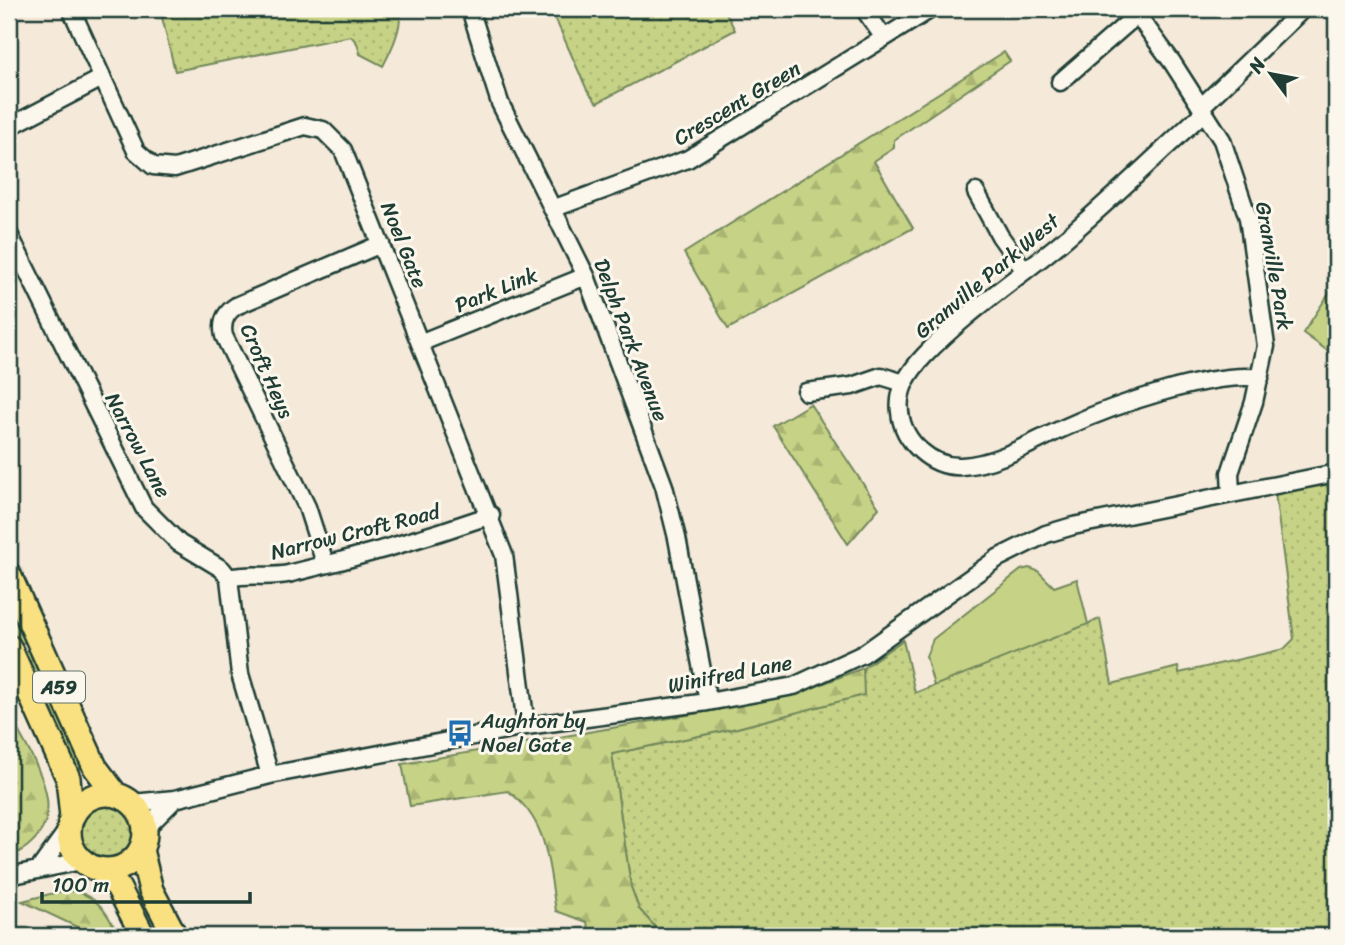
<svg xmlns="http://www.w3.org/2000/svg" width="1345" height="945" font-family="Sriracha,sans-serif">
	<defs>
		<pattern id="grass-dots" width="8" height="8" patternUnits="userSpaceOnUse" patternTransform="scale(1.75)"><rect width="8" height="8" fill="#c6d285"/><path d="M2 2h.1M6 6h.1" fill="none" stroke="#aab573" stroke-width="1.8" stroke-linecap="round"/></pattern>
		<pattern id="forest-firs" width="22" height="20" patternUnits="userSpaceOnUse" patternTransform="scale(1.75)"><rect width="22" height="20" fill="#c6d285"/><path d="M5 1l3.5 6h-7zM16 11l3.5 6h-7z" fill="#aab573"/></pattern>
	</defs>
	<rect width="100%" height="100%" fill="#f5e9d9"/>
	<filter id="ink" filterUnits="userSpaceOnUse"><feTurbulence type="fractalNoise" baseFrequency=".0143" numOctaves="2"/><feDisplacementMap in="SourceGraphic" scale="14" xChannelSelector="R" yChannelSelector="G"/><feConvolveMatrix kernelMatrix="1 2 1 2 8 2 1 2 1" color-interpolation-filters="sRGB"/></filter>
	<g filter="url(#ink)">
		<!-- grass -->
		<path fill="url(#grass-dots)" stroke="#72885c" stroke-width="2" d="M 160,9 L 400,9 C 402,28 392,49 383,66 L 360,54 L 357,43 L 351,36 L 175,71 Z
			M 551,9 L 724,9 L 735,30 L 597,103 L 587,90 Z
			M 1336,482 L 1336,936 L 663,936 L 639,909 L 631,887 L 612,754 L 737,728 L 863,695 L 863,668 L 903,640 L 915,693 L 1100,619 L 1112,684 L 1178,667 L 1179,673 L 1284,649 L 1294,639 L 1275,493 Z
			M 9,593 L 30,640 L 18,645 L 9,625 Z
			M 34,648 L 86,765 L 72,771 L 21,653 Z
			M79 832a28 28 0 1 1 56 0a28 28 0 1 1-56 0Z"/>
		<!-- forest -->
		<path fill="url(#forest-firs)" stroke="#72885c" stroke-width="2" d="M 1004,52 L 1010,61 L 894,140 L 894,148 L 874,161 L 913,228 L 728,329 L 684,253 Z
			M 810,404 L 879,508 L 848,544 L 773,426 Z
			M 863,668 L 864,695 L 737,728 L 612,754 L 631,887 L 639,909 L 663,936 L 590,936 L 587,922 L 556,911 C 548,864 549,821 508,791 L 410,806 L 402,764 L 716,710 L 809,689 Z
			M 9,714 C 34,762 80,822 12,856 L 9,844 Z
			M 66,890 C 96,892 107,912 119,936 L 96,936 L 22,901 Z"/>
		<!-- garden -->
		<path fill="#c6d285" stroke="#72885c" stroke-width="2" d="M 1336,283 L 1336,357 L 1303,333 Z
			M 1029,568 L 1038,571 L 1054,587 L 1077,579 L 1088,624 L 934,686 L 926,656 L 933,639 L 1021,570 Z"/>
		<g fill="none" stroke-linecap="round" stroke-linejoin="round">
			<!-- minor casing -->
			<g stroke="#1f3d34" stroke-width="21">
				<path id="minor" d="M 71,9 L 136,151 L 153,166 L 175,168 L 305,126 L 323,130 L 343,150 L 504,555 L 526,726
					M 470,9 L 500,103 L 586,276 L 664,486 L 677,538 L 708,702
					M 864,9 L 884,38
					M 1133,9 L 1172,62 L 1222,140 L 1248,218 L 1266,346 L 1254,402 L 1230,473 L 1231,494
					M 1060,82 L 1138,14
					M 1201,107 L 1303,9
					M 1204,112 C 1156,156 1109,202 1059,244 C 1014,281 964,314 924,356 C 909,372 897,390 900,412 C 903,442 932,468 962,466 C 998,464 1034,441 1066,427 C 1112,406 1211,371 1260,378
					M 9,127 L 102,78
					M 976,192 L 1000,236 L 1025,271
					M 552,209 L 688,159 L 931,9
					M 9,234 L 144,508 L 179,543 L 222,569 L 229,578 L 240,674 L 270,775
					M 422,342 L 586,276
					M 806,392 L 852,386 L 881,376 L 904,383
					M 325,563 L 307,507 L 224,336 C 221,323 225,313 236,306 L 381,244
					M 229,578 C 248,573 268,578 288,574 C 356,558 425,538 491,515
					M 132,803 L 175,799 L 270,775 L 526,726 L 708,702 L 794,686 L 863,654 L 998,558 L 1046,534 L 1073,526 L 1336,473
					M 145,829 L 175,799
					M 40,868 L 69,828
					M 9,876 L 81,861"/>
			</g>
			<!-- highway casing -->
			<g stroke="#1f3d34" stroke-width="28">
				<path id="highway" d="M 9,575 L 95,767 L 116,795
					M 9,647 L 68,778 L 72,817
					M69 832a38 38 0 1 1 76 0a38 38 0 1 1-76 0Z
					M 141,850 L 151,890 L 175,936
					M 99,870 L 118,887 L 143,936"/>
			</g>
			<!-- minor -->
			<use href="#minor" stroke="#fbf7ec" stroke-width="16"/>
			<!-- highway -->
			<use href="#highway" stroke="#f9e181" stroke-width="23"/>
		</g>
	</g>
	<!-- icons -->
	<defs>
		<g id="bus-bare" transform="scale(2.1)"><path d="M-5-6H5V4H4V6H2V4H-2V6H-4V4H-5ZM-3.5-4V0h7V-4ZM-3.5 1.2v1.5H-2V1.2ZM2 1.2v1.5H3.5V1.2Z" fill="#1f6fb2" stroke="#fbf7ec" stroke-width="2.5" paint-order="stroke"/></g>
	</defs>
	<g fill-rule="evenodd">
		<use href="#bus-bare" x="460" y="733"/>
	</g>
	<g text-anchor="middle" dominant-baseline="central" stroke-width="6" stroke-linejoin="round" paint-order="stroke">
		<!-- shield labels -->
		<rect fill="#fbf7ec" stroke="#61756b" stroke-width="2" x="33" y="671.5" width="52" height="31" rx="5"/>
		<g font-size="19" font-weight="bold" fill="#1f3d34">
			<text x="59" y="687">A59</text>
		</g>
		<!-- street labels -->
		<g font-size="21" fill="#1f3d34" stroke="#fbf7ec">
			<text transform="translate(737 103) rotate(-31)">Crescent Green</text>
			<text transform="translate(404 245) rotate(68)">Noel Gate</text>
			<text transform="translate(1274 266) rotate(80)">Granville Park</text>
			<text transform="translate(987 276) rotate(-40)">Granville Park West</text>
			<text transform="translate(496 290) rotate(-22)">Park Link</text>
			<text transform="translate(631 340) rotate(69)">Delph Park Avenue</text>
			<text transform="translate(267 371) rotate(66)">Croft Heys</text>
			<text transform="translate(138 445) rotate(62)">Narrow Lane</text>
			<text transform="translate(355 532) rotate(-14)">Narrow Croft Road</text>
			<text transform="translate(730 674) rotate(-11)">Winifred Lane</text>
		</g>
		<!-- poi labels -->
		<g font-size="21" fill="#1f3d34" stroke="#fbf7ec" text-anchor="start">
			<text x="481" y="721">Aughton by<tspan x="481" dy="24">Noel Gate</tspan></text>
		</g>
	</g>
	<!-- margin -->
	<rect width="1345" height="945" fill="none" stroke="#fbf7ec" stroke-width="35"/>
	<rect x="18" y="18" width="1310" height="910" fill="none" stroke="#1f3d34" stroke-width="2.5" filter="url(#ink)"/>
	<!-- north arrow -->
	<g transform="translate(1271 74) rotate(302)" stroke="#fbf7ec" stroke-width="5" paint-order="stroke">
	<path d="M0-5L12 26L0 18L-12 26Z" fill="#1f3d34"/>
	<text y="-10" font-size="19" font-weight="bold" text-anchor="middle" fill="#1f3d34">N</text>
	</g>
	<!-- scale -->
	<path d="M42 892v10h208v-10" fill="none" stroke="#1f3d34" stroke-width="3.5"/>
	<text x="52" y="892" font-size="21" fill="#1f3d34" stroke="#fbf7ec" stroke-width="5" paint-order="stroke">100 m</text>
</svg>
